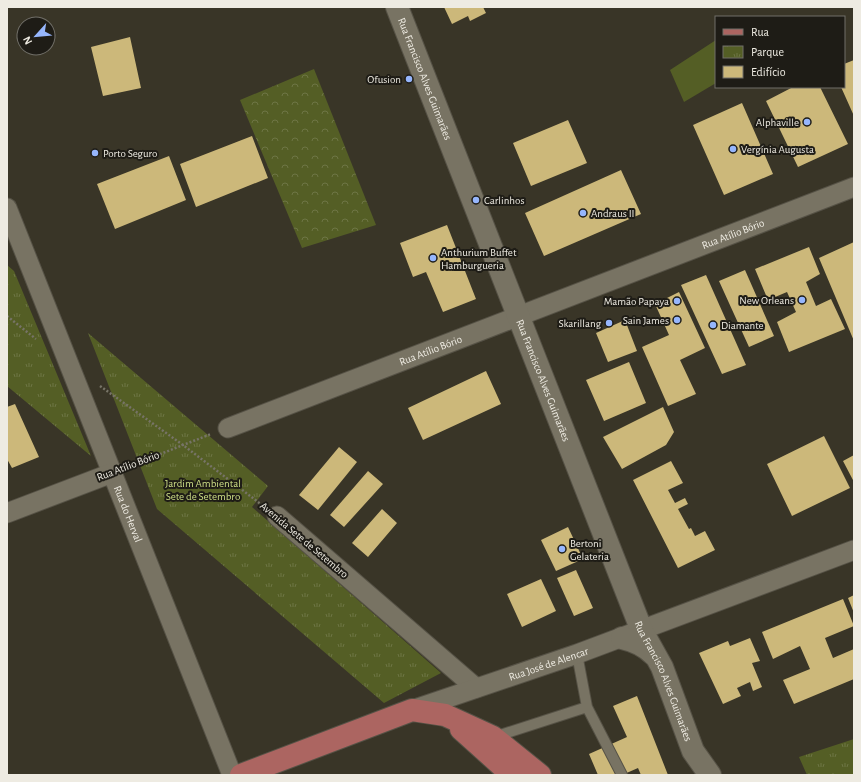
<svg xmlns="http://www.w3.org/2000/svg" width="861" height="782" font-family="'Alegreya Sans',sans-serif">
	<defs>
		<pattern id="forest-crowns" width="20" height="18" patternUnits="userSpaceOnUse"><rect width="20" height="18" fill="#545e25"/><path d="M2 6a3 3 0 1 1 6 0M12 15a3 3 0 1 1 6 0" fill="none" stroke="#6d7544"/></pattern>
		<pattern id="park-tufts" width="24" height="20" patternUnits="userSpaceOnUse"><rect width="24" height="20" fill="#545e25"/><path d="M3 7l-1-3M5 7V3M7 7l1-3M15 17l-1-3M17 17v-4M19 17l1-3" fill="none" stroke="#6d7544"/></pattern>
	</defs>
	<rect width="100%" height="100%" fill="#393527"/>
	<!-- grass -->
	<path fill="#545e25" d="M 716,40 L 716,83 L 684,102 L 670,70 Z"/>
	<!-- forest -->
	<path fill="url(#forest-crowns)" d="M 314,69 L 376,225 L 302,248 L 240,100 Z"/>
	<!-- park -->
	<path fill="url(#park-tufts)" d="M 7,265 L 14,271 L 91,456 L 7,386 Z
		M 88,333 L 268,486 L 252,507 L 441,673 L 384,703 L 157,509 Z
		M 854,739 L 854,775 L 807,775 L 799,757 Z"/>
	<!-- building -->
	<path fill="#ccb87a" d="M 444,7 L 483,7 L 486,13 L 470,21 L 468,16 L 452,24 Z
		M 130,37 L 141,88 L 103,96 L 91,47 Z
		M 854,60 L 854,116 L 841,87 L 844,87 L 844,64 Z
		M 793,87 L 820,87 L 848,144 L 798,167 L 766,101 Z
		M 742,103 L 773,174 L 724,195 L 693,125 Z
		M 568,120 L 587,163 L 531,186 L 513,143 Z
		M 252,136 L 268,178 L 196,207 L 180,164 Z
		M 169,156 L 186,200 L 115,229 L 97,184 Z
		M 621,170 L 641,214 L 544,256 L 525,213 Z
		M 447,225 L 476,299 L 443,312 L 426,272 L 413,277 L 400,243 Z
		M 854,242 L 854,341 L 819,258 Z
		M 809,247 L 820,274 L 806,282 L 816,306 L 831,299 L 845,329 L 789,352 L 777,322 L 796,312 L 787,292 L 768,300 L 755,269 Z
		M 745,270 L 774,336 L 749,347 L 719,281 Z
		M 706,275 L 746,365 L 722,374 L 681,285 Z
		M 679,292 L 705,348 L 680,360 L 696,394 L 668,406 L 642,347 L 669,335 L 655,304 Z
		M 625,320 L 637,351 L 608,362 L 596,333 Z
		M 629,362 L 646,403 L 604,421 L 586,380 Z
		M 486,371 L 501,404 L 423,440 L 408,408 Z
		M 15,404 L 39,457 L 12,468 L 7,459 L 7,407 Z
		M 663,407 L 674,432 L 666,445 L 622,469 L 603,437 Z
		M 824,436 L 850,488 L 792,516 L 767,464 Z
		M 339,447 L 357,462 L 318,510 L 299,495 Z
		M 854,455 L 854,482 L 843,461 Z
		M 671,461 L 683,483 L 668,490 L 675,503 L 685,498 L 688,504 L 678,509 L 689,529 L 691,528 L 695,536 L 705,531 L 715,550 L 678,568 L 633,480 Z
		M 368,471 L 383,484 L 344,527 L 330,515 Z
		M 382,509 L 397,523 L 368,557 L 352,543 Z
		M 568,527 L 583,559 L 556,571 L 541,540 Z
		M 576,570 L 593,608 L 574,616 L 557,578 Z
		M 541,579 L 556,611 L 522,627 L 507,594 Z
		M 854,595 L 854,613 L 848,598 Z
		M 843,599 L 854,626 L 825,638 L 833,658 L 854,649 L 854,679 L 794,704 L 783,680 L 810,669 L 800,646 L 773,659 L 762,632 Z
		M 750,638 L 760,661 L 752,663 L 762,687 L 753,691 L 750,682 L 737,688 L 741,696 L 723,704 L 699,653 L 728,641 L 730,646 Z
		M 637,696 L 668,775 L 641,775 L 638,768 L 622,775 L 598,775 L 589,754 L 627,737 L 613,706 Z"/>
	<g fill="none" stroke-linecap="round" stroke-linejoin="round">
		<!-- lane casing -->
		<g stroke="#565246" stroke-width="12">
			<path id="lane" d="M 577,654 L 587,707 L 622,775
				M 494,737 L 587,707"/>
		</g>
		<!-- street casing -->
		<g stroke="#565246" stroke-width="21">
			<g id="street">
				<path id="s1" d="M 7,208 L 232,775"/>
				<path id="s2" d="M 228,428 L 854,187"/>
				<path d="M 7,513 L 112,473"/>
				<path d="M 277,516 L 476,688"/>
				<path id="s3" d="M 412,710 L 577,654 L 854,550"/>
			</g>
		</g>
		<!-- secondary casing -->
		<g stroke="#565246" stroke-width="24">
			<g id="secondary">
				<path id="s4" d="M 397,7 L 642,631 L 662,667 L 693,751 L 710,775"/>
				<path d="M 622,638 C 635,641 644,645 653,654"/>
			</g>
		</g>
		<!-- primary casing -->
		<g stroke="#565246" stroke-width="24">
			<path id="primary" d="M 461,729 L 512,775
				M 241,775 L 412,710 L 445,715 L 493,737 L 540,775"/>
		</g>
		<!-- path -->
		<path stroke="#777467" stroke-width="2.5" stroke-dasharray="2 2" stroke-linecap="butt" d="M 7,316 L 36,339
			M 100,386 L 183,445 L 262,505
			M 130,466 L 211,434"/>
		<!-- lane -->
		<use href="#lane" stroke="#787363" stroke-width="10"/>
		<!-- street -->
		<use href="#street" stroke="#787363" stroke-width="19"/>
		<!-- secondary -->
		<use href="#secondary" stroke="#787363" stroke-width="22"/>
		<!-- primary -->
		<use href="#primary" stroke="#ac6561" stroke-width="22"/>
	</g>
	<!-- markers -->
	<g fill="#96b6fd" stroke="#1e1c16" stroke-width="1.5">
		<circle cx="409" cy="79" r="4"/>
		<circle cx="807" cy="122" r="4"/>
		<circle cx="733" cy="149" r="4"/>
		<circle cx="95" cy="153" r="4"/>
		<circle cx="476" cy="200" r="4"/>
		<circle cx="583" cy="213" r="4"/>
		<circle cx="433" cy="258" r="4"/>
		<circle cx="802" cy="300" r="4"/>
		<circle cx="677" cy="301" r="4"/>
		<circle cx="677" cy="320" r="4"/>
		<circle cx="609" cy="323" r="4"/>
		<circle cx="713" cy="325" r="4"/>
		<circle cx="562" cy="549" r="4"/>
	</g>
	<g text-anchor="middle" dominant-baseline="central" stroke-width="4" stroke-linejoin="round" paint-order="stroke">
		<!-- street labels -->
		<g font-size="11" fill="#eeebe2" stroke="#1e1c16">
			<text stroke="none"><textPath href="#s4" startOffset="77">Rua Francisco Alves Guimarães</textPath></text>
			<text stroke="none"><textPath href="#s2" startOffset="541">Rua Atílio Bório</textPath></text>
			<text stroke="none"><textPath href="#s2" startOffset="217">Rua Atílio Bório</textPath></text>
			<text stroke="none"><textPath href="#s4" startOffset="401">Rua Francisco Alves Guimarães</textPath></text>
			<text transform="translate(128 466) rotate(-21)">Rua Atílio Bório</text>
			<text stroke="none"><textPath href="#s1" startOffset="329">Rua do Herval</textPath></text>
			<text transform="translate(304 540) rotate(40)">Avenida Sete de Setembro</text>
			<text stroke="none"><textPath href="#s3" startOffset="144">Rua José de Alencar</textPath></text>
			<text stroke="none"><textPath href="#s4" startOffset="725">Rua Francisco Alves Guimarães</textPath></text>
		</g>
		<!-- poi labels -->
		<g font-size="11" fill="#eeebe2" stroke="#1e1c16" text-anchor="start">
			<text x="401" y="79" text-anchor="end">Ofusion</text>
			<text x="799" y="122" text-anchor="end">Alphaville</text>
			<text x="741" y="149">Vergínia Augusta</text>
			<text x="103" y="153">Porto Seguro</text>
			<text x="484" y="200">Carlinhos</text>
			<text x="591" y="213">Andraus II</text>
			<text x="441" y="252">Anthurium Buffet<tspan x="441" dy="13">Hamburgueria</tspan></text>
			<text x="794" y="300" text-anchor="end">New Orleans</text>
			<text x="669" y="301" text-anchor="end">Mamão Papaya</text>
			<text x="669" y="320" text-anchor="end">Sain James</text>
			<text x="601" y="323" text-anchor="end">Skarillang</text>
			<text x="721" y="325">Diamante</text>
			<text x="570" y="543">Bertoni<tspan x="570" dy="13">Gelateria</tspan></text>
		</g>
		<!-- park labels -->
		<g font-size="11" fill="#cedf87" stroke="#1e1c16">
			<text x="203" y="483">Jardim Ambiental<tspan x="203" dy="13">Sete de Setembro</tspan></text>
		</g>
	</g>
	<!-- border -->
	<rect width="861" height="782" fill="none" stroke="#eeebe2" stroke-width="16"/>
	<!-- legend -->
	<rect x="715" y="16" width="130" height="72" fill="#1e1c16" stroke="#716f68"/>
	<rect x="723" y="29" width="20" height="6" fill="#ac6561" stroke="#716f68"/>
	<text x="751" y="36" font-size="12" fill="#eeebe2">Rua</text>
	<rect x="723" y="46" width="20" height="12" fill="url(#park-tufts)" stroke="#716f68"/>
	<text x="751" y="56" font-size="12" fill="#eeebe2">Parque</text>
	<rect x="723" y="66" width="20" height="12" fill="#ccb87a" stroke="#716f68"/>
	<text x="751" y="76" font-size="12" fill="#eeebe2">Edifício</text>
	<!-- north arrow -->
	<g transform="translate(36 36) rotate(243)"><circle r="19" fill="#1e1c16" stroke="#716f68"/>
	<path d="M0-3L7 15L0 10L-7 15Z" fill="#96b6fd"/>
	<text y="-6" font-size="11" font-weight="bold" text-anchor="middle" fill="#eeebe2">N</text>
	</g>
</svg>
